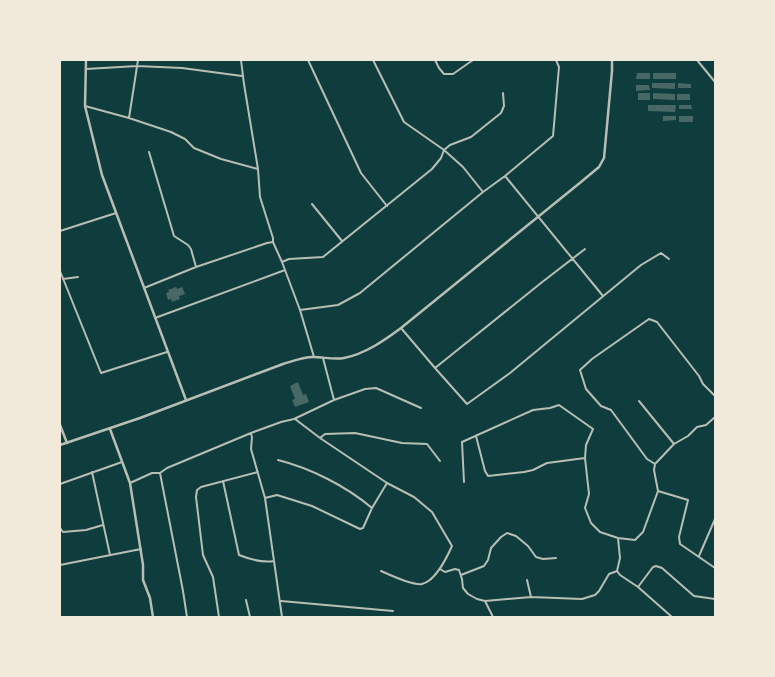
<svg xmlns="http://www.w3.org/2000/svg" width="775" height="677" font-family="'Golos Text',sans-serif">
	<rect width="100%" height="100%" fill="#0f3d3e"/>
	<!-- building -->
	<path fill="#486865" d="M 637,73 L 650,73 L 650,79 L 636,79 Z
		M 653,73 L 676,73 L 676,79 L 653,79 Z
		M 652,83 L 675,83 L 675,89 L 652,88 Z
		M 678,83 L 691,84 L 691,88 L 678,88 Z
		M 636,85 L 649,85 L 650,90 L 636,91 Z
		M 638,93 L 650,93 L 650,100 L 638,100 Z
		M 653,93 L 675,94 L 675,100 L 653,99 Z
		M 677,94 L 690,94 L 690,100 L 677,100 Z
		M 648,105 L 676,105 L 675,112 L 648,111 Z
		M 679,105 L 691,105 L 692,109 L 679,109 Z
		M 663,116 L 676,116 L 676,120 L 663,121 Z
		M 679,116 L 693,116 L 693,122 L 679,122 Z
		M 176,287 L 177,289 L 182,287 L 185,294 L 179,296 L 180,299 L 172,302 L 171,299 L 168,300 L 166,293 L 169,292 L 168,290 Z
		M 298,382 L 303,395 L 306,394 L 309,402 L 295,407 L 292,400 L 295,399 L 290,386 Z"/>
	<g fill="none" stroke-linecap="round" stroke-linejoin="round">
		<!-- minor -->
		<path stroke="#b8beb3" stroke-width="2" d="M 241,60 L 244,84 L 258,169 L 260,197 L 273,238 L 273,242
			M 308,60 L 361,173 L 387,206
			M 373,60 L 404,122 L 444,150 L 463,167 L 483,192
			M 435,60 L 439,68 L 444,74 L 453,74 L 473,60
			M 697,60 L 715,82
			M 86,69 L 137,66 L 182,68 L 242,76
			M 85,106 L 129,118 L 171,132 L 185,139 L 194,148 L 221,159 L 258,169
			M 129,118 L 138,60
			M 149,152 L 174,236 L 188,245 L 191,249 L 196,267
			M 505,176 L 603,296
			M 312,204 L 342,241
			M 60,231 L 116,213
			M 282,262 L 289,259 L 323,257 L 432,169 L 441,158 L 444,150 L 450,145 L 471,137 L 501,113 L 504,106 L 503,93
			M 60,271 L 101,373 L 167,352
			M 63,279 L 78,277
			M 144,288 L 196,267 L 267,243 L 273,242 L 282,262 L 300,310 L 314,357
			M 300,310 L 338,305 L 360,293 L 483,192 L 505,176 L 553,136 L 559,67 L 556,60
			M 155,318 L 285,270
			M 401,328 L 435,368 L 541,283 L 585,249
			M 323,358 L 334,400
			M 435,368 L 467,404 L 510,373 L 641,265 L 661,253 L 669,259
			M 639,401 L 674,444
			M 295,419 L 320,438 L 387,483 L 414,497 L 432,512 L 452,546 C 447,557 436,581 422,584 C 413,586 390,575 381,571
			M 251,434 L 252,437 L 251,449 L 265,498 L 282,617
			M 476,436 L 485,471 L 488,476 L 524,472 L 533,470 L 547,463 L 585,458
			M 320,438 L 325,434 L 355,433 L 402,443 L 427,444 L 440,461
			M 278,460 C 310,468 346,486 372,508
			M 655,464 L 647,459 L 611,410 L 601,406 L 586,389 L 580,370 L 592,359 L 649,319 L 657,322 L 699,376 L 703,384 L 715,396
			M 92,472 L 110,555
			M 160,473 L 183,591 L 187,617
			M 223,481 L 239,555 C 249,559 263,563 274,561
			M 464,482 L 462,442 L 533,410 L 550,408 L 559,405 L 593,429 L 586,445 L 585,458 L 589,494 L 585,508 L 591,523 L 600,532 L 618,538 L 635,540 L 643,532 L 658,491 L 654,470 L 655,464 L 674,444 L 688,436 L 697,427 L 706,425 L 715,417
			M 130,483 L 152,473 L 160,473 L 167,468 L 251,433 L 281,422 L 294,419 L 334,400 L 365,389 L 376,388 L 421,408
			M 60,484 L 122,462
			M 658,491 L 688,500 L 679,537 L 680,544 L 715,568
			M 265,498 L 277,495 L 312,506 L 360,529 L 363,528 L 372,508 L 387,483
			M 60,528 L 63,532 L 86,530 L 103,525
			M 618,538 L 620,558 L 617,571 L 620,575 L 638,587 L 672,617
			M 699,556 L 715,519
			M 60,565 L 141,549
			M 440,569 L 445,572 L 455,569 L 459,570 L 462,579 L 463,588 L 468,594 L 477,599 L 485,601 L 531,597 L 582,599 L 595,595 L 599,591 L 609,574 L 617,571
			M 461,575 L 484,566 L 488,560 L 491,548 L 501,537 L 507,533 L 516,536 L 528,546 L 536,557 L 543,559 L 556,558
			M 527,580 L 531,597
			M 638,587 L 653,567 L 656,566 L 662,568 L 694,596 L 715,599
			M 246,600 L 250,617
			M 281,601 L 393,611
			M 485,601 L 493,617
			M 219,617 L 213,577 L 203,555 L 196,497 L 197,490 L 201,487 L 258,472"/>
		<!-- tertiary -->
		<path stroke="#b8beb3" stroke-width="2.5" d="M 86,60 L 85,106 L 102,175 L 186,400
			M 60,425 L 67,443
			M 110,429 L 130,483 L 143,565 L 143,580 L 150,598 L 153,617
			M 60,445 L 140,418 L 283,364 C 293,361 303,357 313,357 C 324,357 334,360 344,358 C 365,354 385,340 401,328 L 581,182 L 599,167 L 604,158 L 612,71 L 612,60"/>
	</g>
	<!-- border -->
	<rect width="775" height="677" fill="none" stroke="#f1e9da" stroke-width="122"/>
</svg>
